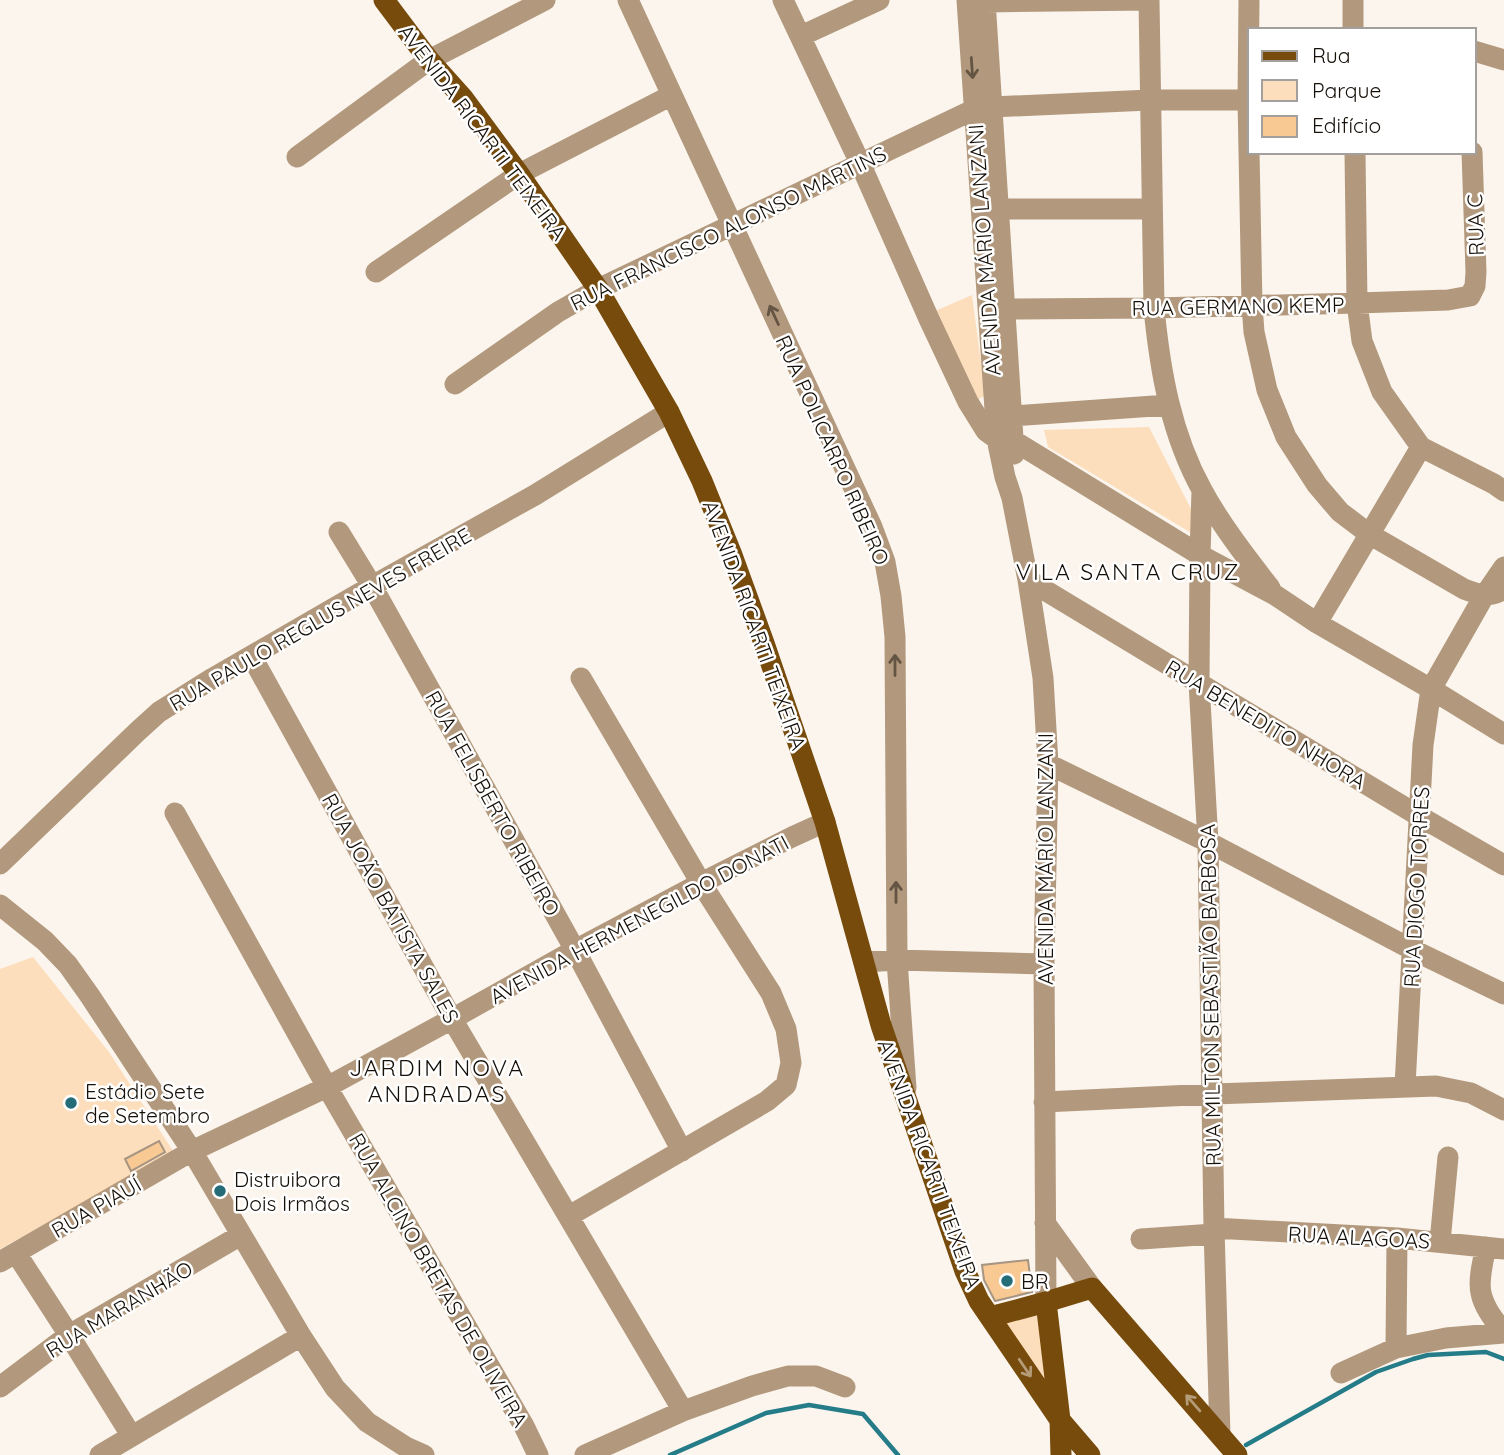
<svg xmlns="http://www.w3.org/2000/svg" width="1504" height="1455" font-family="Quicksand,sans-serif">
	<rect width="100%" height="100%" fill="#fcf5ed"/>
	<!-- green -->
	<path fill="#fddebc" d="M 972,295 L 984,386 L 984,396 L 979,399 L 974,398 L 935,311 Z
		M 1149,427 L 1191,509 L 1198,537 L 1048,447 L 1044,430 Z
		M 33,957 L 109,1052 L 175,1154 L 0,1249 L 0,969 Z
		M 1041,1315 L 1049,1388 L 1000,1322 Z"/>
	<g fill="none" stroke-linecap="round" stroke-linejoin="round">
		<!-- stream -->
		<path stroke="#257c89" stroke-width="4.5" d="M 1246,1445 L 1376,1372 L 1413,1359 L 1428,1355 L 1486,1352 L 1504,1359
			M 670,1455 L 766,1413 L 809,1405 L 863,1414 L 898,1455"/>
	</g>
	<!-- building -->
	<path fill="#f8c993" stroke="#a69582" stroke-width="2" d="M 159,1141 L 165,1152 L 131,1171 L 125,1159 Z
		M 1028,1260 L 1032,1292 L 995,1301 L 984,1280 L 982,1265 Z"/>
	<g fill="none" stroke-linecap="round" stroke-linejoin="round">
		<!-- minor -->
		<path stroke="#b2997d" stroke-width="21" d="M 628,0 L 872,527 L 885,562 L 891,596 L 895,637 L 897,960 L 906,1088
			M 783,0 L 860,163 L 929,319 L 968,402 L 986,431 L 997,439 L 1014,441 L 1200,555 L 1275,595 L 1317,623 L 1431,689 L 1504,734
			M 967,0 L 997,439 L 1005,477 L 1012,498 L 1028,580 L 1043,678 L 1048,764 L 1044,964 L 1046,1302
			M 985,0 L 1014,454
			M 1149,0 L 1154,308 C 1160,371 1171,434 1202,490 C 1221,525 1246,557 1270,588
			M 1249,0 L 1248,100 L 1252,305 L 1254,332 L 1267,390 L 1286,437 L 1317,485 L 1340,512 L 1369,534 L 1464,589 C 1479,595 1489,598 1504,589
			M 1353,0 L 1353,30
			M 985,2 L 1149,0
			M 801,36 L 879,0
			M 1474,51 L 1504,60
			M 1355,152 L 1357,303 L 1362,341 L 1382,392 L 1421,447 L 1494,484 L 1504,491
			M 297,157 L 429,60 L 545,0
			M 999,209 L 1152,209
			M 376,272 L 519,174 L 672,95
			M 1005,309 L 1154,308 L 1357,303 L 1448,300 L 1470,296 L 1475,286 L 1476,272 L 1472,152
			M 455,384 L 558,312 L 598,289 L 975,109 L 992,107 L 1150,100 L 1250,100
			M 999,417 L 1168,405
			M 1202,490 L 1200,555 L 1199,683 L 1208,842 L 1214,1228 L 1220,1435
			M 339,532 L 372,586 L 575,950 L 682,1151
			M 1028,580 L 1419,816 L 1504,865
			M 1317,623 L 1421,447
			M 252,657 L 452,1019 L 683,1411
			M 1048,764 L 1208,842 L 1413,950 L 1504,994
			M 175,813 L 327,1087 L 524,1426 L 538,1455
			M 0,864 L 138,731 L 159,712 L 213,678 L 372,586 L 535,495 L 669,412
			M 0,905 L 45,941 L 68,965 L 90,996 L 192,1151 L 301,1336 L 335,1388 L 367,1422 L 406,1447 L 424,1455
			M 864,962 L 897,960 L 1044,964
			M 1405,1086 L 1423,745 L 1431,689 L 1484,596 L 1504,567
			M 1044,1102 L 1213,1094 L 1436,1086 L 1471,1093 L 1504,1110
			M 569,1216 L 767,1101 L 786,1085 L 791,1063 L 786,1029 L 771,993 L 701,883 L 581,678
			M 1045,1223 L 1092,1288
			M 1214,1228 L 1397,1238 L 1504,1249
			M 1141,1239 L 1214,1234
			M 1440,1242 L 1448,1157
			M 1486,1247 C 1483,1261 1478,1279 1481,1293 C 1484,1308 1495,1321 1504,1333
			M 16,1253 L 69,1335 L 131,1435
			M 0,1262 L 192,1151 L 327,1087 L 452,1019 L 575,950 L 701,883 L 792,837 L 825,822
			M 1396,1348 L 1397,1238
			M 1341,1373 L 1396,1348 L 1446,1338 L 1504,1333
			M 0,1387 L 69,1335 L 241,1235
			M 100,1455 L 301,1336
			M 585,1455 L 683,1411 L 752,1386 L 788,1376 L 816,1376 L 845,1387"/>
		<!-- major -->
		<path stroke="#764b0b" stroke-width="21" d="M 384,0 L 429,60 L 463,98 L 519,174 L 598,289 L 669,412 L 702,481 L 732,555 L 764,643 L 825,822 L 881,1025 L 965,1271 L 979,1301 L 1060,1420 L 1090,1455
			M 1046,1302 L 1060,1420 L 1061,1455
			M 990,1317 L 1046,1302 L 1092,1288 L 1237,1455"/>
	</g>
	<!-- one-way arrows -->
	<defs><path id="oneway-shaft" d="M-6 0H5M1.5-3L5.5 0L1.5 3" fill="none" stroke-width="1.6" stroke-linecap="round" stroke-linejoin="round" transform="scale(1.75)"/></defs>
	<g stroke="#645443">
		<use href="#oneway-shaft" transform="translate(972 68) rotate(86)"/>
		<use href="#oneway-shaft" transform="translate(774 315) rotate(-115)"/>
		<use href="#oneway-shaft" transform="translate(895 665) rotate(-90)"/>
		<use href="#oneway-shaft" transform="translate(896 892) rotate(-90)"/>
	</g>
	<g stroke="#b49c79">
		<use href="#oneway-shaft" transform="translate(1025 1368) rotate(56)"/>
		<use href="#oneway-shaft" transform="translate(1193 1403) rotate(-131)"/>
	</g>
	<!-- markers -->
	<g fill="#246c78" stroke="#fff" stroke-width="2.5">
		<circle cx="71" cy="1103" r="7"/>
		<circle cx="220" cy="1191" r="7"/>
		<circle cx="1007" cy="1281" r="7"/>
	</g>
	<g text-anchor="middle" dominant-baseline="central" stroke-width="5" stroke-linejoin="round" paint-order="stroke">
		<!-- street labels -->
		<g font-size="21" fill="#161009" stroke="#fff">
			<text transform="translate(483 132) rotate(53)">AVENIDA RICARTI TEIXEIRA</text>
			<text transform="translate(1475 225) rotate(-92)">RUA C</text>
			<text transform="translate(728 228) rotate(-26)">RUA FRANCISCO ALONSO MARTINS</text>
			<text transform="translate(984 250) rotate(-94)">AVENIDA MÁRIO LANZANI</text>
			<text transform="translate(1238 306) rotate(-1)">RUA GERMANO KEMP</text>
			<text transform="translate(833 450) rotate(66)">RUA POLICARPO RIBEIRO</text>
			<text transform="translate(320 619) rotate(-30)">RUA PAULO REGLUS NEVES FREIRE</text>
			<text transform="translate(755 625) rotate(70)">AVENIDA RICARTI TEIXEIRA</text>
			<text transform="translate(1266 724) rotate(31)">RUA BENEDITO NHORA</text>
			<text transform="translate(493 803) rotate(61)">RUA FELISBERTO RIBEIRO</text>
			<text transform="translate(1045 859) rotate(-90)">AVENIDA MÁRIO LANZANI</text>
			<text transform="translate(1416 887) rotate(-87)">RUA DIOGO TORRES</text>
			<text transform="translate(391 908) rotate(61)">RUA JOÃO BATISTA SALES</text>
			<text transform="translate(639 919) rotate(-28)">AVENIDA HERMENEGILDO DONATI</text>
			<text transform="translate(1210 995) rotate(-91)">RUA MILTON SEBASTIÃO BARBOSA</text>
			<text transform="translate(930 1164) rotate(70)">AVENIDA RICARTI TEIXEIRA</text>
			<text transform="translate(96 1207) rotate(-30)">RUA PIAUÍ</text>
			<text transform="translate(1359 1237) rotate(3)">RUA ALAGOAS</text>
			<text transform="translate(439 1280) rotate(60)">RUA ALCINO BRETAS DE OLIVEIRA</text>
			<text transform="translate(119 1309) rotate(-31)">RUA MARANHÃO</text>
		</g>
		<!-- poi labels -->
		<g font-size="21" fill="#161009" stroke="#fff" text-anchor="start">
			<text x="85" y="1091">Estádio Sete<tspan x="85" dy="24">de Setembro</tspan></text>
			<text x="234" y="1179">Distruibora<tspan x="234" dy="24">Dois Irmãos</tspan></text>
			<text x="1021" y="1281">BR</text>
		</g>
		<!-- neighbourhood labels -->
		<g font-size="23" letter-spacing="2" fill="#161009" stroke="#fff">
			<text x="1128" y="571">VILA SANTA CRUZ</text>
			<text x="437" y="1067">JARDIM NOVA<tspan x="437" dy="26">ANDRADAS</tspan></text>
		</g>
	</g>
	<!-- legend -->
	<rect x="1248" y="28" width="228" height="126" fill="#ffffff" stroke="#a29f9d" stroke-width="2"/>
	<rect x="1262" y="51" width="35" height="10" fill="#764b0b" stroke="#a29f9d" stroke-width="2"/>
	<text x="1312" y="63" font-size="21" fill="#161009">Rua</text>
	<rect x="1262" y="80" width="35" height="21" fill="#fddebc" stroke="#a29f9d" stroke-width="2"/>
	<text x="1312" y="98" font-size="21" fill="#161009">Parque</text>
	<rect x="1262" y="116" width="35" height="21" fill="#f8c993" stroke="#a29f9d" stroke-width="2"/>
	<text x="1312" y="133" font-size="21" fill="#161009">Edifício</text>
</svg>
